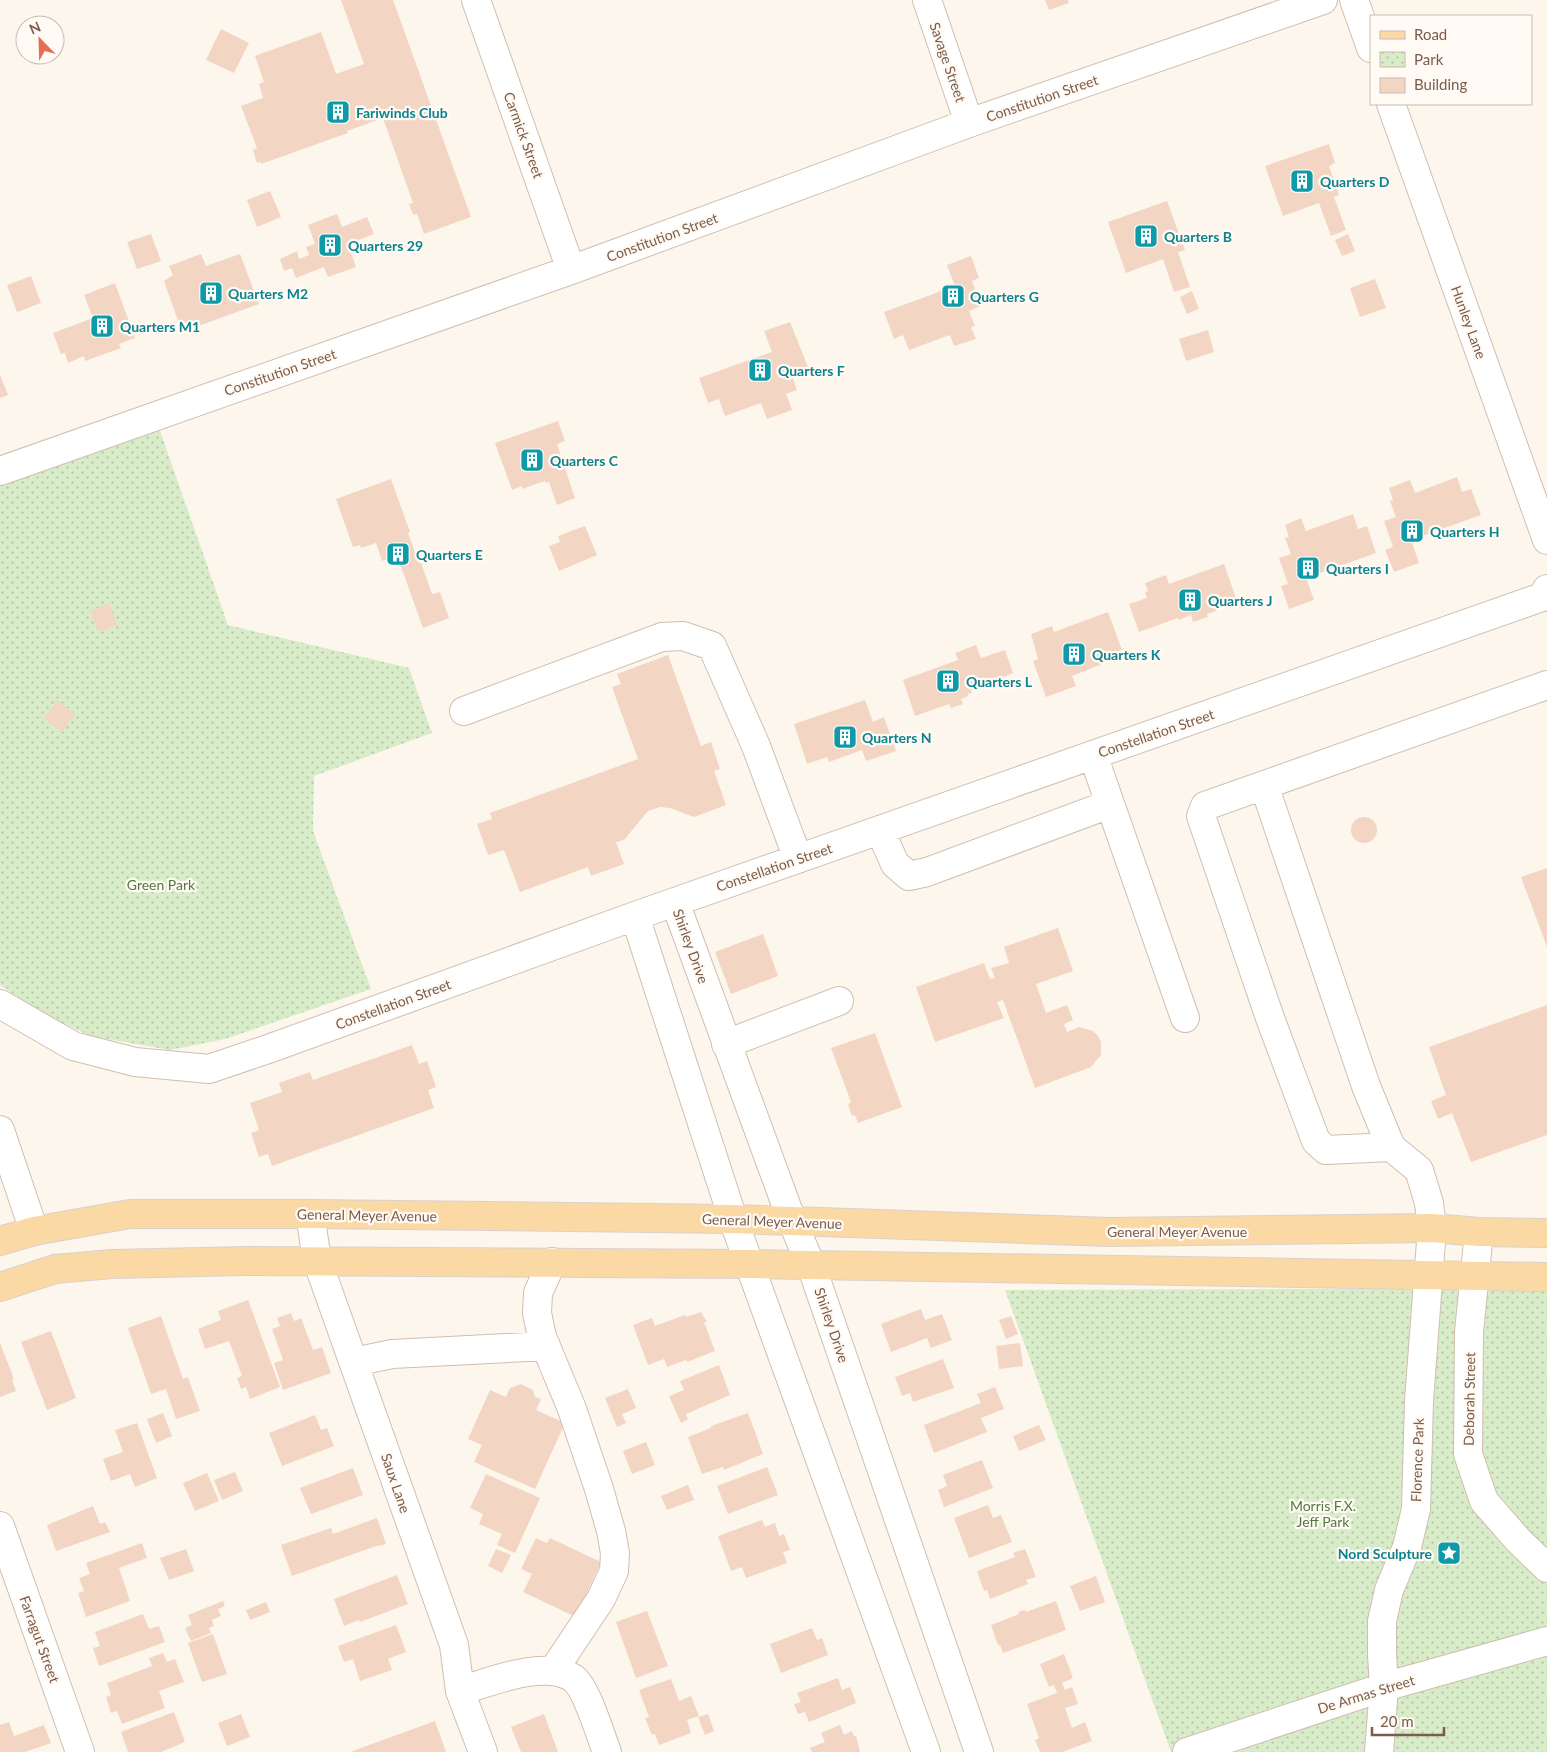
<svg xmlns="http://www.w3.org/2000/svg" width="1547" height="1752" font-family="Lato,sans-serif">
	<defs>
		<pattern id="park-dots" width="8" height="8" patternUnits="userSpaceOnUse" patternTransform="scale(1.25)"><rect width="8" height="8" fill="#d8ecc9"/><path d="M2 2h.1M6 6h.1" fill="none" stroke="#b4c2a5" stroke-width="1.8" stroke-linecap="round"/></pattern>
	</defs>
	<rect width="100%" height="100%" fill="#fdf6ec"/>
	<!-- park -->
	<path fill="url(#park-dots)" d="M 159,428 L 228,625 L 409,668 L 432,733 L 314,776 L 313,831 L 371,989 L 225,1039 L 170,1050 L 90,1036 L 40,1012 L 0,985 L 0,485 Z
		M 1547,1288 L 1547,1752 L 1171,1752 L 1005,1290 Z"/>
	<!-- building -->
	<path fill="#f3d5c3" d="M 341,0 L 393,0 L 471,217 L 424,234 L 417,214 L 413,215 L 409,204 L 413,203 L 383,118 L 347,131 L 348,133 L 261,164 L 261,162 L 257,163 L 253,150 L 257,148 L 241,106 L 263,98 L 259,84 L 264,82 L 255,56 L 321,32 L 336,74 L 364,64 Z
		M 1045,0 L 1068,0 L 1069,3 L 1049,10 Z
		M 221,29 L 249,43 L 234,73 L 206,60 Z
		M 1329,144 L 1335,163 L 1329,166 L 1339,195 L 1334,197 L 1346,230 L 1331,236 L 1319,203 L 1283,216 L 1265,166 Z
		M 270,191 L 281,217 L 257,227 L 247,200 Z
		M 1167,201 L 1185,250 L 1178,252 L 1190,287 L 1174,292 L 1163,259 L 1126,273 L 1108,222 Z
		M 337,214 L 342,227 L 367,217 L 374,234 L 348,244 L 356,267 L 328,277 L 324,267 L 296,278 L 292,268 L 284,271 L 280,259 L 297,251 L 299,259 L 309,255 L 306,247 L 315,244 L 308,225 Z
		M 151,234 L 161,261 L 137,269 L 127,242 Z
		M 1348,234 L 1355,251 L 1342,256 L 1335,240 Z
		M 201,254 L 206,266 L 240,254 L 259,304 L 182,332 L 164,281 L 173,275 L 169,266 Z
		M 971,256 L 979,278 L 972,281 L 981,306 L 969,311 L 975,326 L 971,327 L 976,339 L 954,346 L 950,335 L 909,350 L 903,335 L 894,339 L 884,312 L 955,286 L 947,265 Z
		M 31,276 L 41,303 L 17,312 L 7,285 Z
		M 1375,279 L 1386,308 L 1360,317 L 1350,288 Z
		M 115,283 L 135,338 L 119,344 L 121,348 L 85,361 L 84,356 L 68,363 L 65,353 L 61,354 L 53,333 L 93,318 L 84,295 Z
		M 1192,291 L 1199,309 L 1187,314 L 1180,297 Z
		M 790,322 L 808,367 L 791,373 L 797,390 L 786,394 L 792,410 L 767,419 L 761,403 L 725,416 L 719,399 L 708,403 L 699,378 L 772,352 L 764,331 Z
		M 1208,330 L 1214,352 L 1186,361 L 1179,339 Z
		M 0,375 L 8,395 L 0,398 Z
		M 558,421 L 565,441 L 557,444 L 575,498 L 557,505 L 549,482 L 546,483 L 545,481 L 522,489 L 522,486 L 512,490 L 495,443 Z
		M 1457,477 L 1462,492 L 1471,489 L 1481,515 L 1411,540 L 1419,563 L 1394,572 L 1385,550 L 1393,547 L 1384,521 L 1396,517 L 1390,501 L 1393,500 L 1389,488 L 1410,480 L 1415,493 Z
		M 391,479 L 410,532 L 408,533 L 419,563 L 421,563 L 432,594 L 440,592 L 449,618 L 423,628 L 399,561 L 397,560 L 389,563 L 387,559 L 382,561 L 376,543 L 361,548 L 360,545 L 353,547 L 336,499 Z
		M 1353,514 L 1358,529 L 1367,526 L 1376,553 L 1306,578 L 1314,600 L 1289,609 L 1281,586 L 1288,584 L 1279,558 L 1291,554 L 1285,538 L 1289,537 L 1285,525 L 1301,518 L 1306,531 Z
		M 585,526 L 597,555 L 559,571 L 549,546 L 560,542 L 558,536 Z
		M 1224,564 L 1237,601 L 1218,608 L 1218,610 L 1207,614 L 1208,617 L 1193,622 L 1191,615 L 1179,620 L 1178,618 L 1139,632 L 1129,604 L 1147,598 L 1145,592 L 1148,591 L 1145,583 L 1166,575 L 1169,584 Z
		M 109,603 L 117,625 L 99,632 L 90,611 Z
		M 1108,612 L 1122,650 L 1102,658 L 1105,663 L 1072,676 L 1076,686 L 1046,697 L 1033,661 L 1038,659 L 1031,634 L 1052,626 L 1054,632 Z
		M 976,645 L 981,658 L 1005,650 L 1013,673 L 971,690 L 972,693 L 968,694 L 968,696 L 961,699 L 963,704 L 951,708 L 949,704 L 915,716 L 903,680 L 958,660 L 955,653 Z
		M 668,655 L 701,746 L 711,742 L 720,769 L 714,771 L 726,805 L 694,817 L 670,808 L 660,807 L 648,811 L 624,840 L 616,842 L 624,864 L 591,876 L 588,867 L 520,892 L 504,850 L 488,855 L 477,824 L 492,819 L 490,813 L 638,759 L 612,687 L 621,684 L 617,674 Z
		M 57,700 L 75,714 L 62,732 L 44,719 Z
		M 865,700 L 873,722 L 884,717 L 896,751 L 866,761 L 862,750 L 829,762 L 827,757 L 807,764 L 794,724 Z
		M1351 830a13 13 0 1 1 26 0a13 13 0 1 1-26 0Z
		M 1547,868 L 1547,947 L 1521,877 Z
		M 1058,928 L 1073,971 L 1036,984 L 1046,1013 L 1067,1005 L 1073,1020 L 1064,1024 L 1067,1032 L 1079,1027 L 1093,1031 L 1098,1036 L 1101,1042 L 1101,1055 L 1091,1067 L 1035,1088 L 1003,1000 L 997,1002 L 1004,1018 L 935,1042 L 916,987 L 984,963 L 990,979 L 995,978 L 991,968 L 1009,963 L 1004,947 Z
		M 763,934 L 778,976 L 731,994 L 715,952 Z
		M 1547,1005 L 1547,1135 L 1471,1162 L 1452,1113 L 1438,1119 L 1431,1101 L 1446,1095 L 1429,1047 Z
		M 875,1033 L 902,1107 L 858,1123 L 855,1115 L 852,1116 L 848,1104 L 851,1102 L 831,1048 Z
		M 412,1045 L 419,1064 L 427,1061 L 436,1087 L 428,1090 L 434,1108 L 272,1166 L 268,1154 L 259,1157 L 251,1133 L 259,1130 L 250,1103 L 282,1092 L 279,1083 L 310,1072 L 313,1080 Z
		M 248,1300 L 280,1387 L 250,1399 L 246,1387 L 241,1389 L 237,1378 L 242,1376 L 229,1341 L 205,1349 L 198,1329 L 221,1320 L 218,1311 Z
		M 921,1309 L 925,1320 L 942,1314 L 952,1340 L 931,1348 L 927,1338 L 891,1352 L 881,1324 Z
		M 701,1312 L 707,1322 L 704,1322 L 715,1351 L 687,1362 L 686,1360 L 667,1367 L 664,1359 L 648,1365 L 633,1325 L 652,1318 L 655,1326 L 685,1315 L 686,1317 Z
		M 291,1313 L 294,1321 L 301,1318 L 313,1350 L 322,1347 L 331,1373 L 283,1390 L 274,1363 L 283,1360 L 272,1329 L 280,1326 L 277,1318 Z
		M 161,1316 L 183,1379 L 188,1377 L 200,1411 L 176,1419 L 166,1389 L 151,1394 L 128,1328 Z
		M 1011,1316 L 1018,1334 L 1006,1339 L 999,1320 Z
		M 51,1331 L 76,1398 L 47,1410 L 21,1342 Z
		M 0,1343 L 14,1379 L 12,1380 L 16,1391 L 0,1397 Z
		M 1020,1343 L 1023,1366 L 999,1369 L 996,1346 Z
		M 943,1359 L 954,1388 L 913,1402 L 910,1393 L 902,1396 L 895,1377 Z
		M 719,1365 L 730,1395 L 686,1414 L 688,1419 L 681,1423 L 669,1396 L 684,1390 L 680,1381 Z
		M 521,1384 L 533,1390 L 535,1397 L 541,1399 L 536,1410 L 565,1423 L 535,1489 L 474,1462 L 482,1445 L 468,1439 L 490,1390 L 506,1397 L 510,1388 Z
		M 995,1387 L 1004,1409 L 981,1418 L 987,1432 L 934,1453 L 924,1425 L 981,1403 L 977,1394 Z
		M 628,1389 L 636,1408 L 622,1414 L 626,1423 L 617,1427 L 605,1398 Z
		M 163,1413 L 172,1436 L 156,1443 L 147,1419 Z
		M 748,1413 L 763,1454 L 724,1470 L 723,1467 L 702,1474 L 688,1437 L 711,1428 L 711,1426 Z
		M 315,1415 L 321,1430 L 327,1428 L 334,1446 L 282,1466 L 269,1433 Z
		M 137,1423 L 157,1478 L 135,1487 L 130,1474 L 111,1481 L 103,1459 L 123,1452 L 115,1430 Z
		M 1039,1425 L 1046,1440 L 1019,1451 L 1013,1436 Z
		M 646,1442 L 655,1465 L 632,1474 L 623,1451 Z
		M 982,1460 L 993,1488 L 944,1507 L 938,1490 L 947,1486 L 943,1475 Z
		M 767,1467 L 778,1495 L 728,1514 L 717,1486 Z
		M 353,1468 L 363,1495 L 311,1514 L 300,1488 Z
		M 235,1472 L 243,1491 L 222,1500 L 214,1480 Z
		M 207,1473 L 219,1501 L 195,1511 L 183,1483 Z
		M 486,1474 L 540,1498 L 515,1553 L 497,1545 L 502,1534 L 479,1524 L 483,1514 L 470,1508 Z
		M 688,1485 L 694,1500 L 667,1510 L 661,1496 Z
		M 988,1505 L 993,1518 L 1001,1515 L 1012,1542 L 969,1558 L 954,1518 Z
		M 93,1506 L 100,1524 L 105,1522 L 110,1532 L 56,1551 L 47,1525 Z
		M 377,1518 L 386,1544 L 379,1546 L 379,1545 L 292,1576 L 281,1545 L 331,1528 L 333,1534 Z
		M 762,1520 L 765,1527 L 775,1523 L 779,1536 L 784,1534 L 790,1550 L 783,1552 L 787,1563 L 746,1578 L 742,1567 L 731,1571 L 718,1536 Z
		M 536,1538 L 547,1543 L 550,1538 L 601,1562 L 576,1617 L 523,1592 L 532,1574 L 521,1569 Z
		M 142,1543 L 147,1558 L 119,1568 L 130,1601 L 86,1617 L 78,1593 L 84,1591 L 79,1578 L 90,1574 L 86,1563 Z
		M 186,1549 L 194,1571 L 169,1580 L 160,1558 Z
		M 496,1549 L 511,1555 L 502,1573 L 488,1566 Z
		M 1025,1549 L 1036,1577 L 1026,1580 L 1028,1584 L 990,1599 L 987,1590 L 984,1591 L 977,1571 L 1015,1557 L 1013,1553 Z
		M 397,1575 L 408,1604 L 360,1622 L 359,1620 L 344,1626 L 334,1599 Z
		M 1096,1576 L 1105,1602 L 1080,1611 L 1070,1586 Z
		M 223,1601 L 225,1606 L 218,1609 L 221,1616 L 212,1620 L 214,1626 L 209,1628 L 211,1633 L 191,1641 L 185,1628 L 192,1625 L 188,1615 Z
		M 1056,1601 L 1066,1630 L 1003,1653 L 1000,1645 L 998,1645 L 991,1625 L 1019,1614 L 1018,1612 L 1025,1610 L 1026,1612 Z
		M 266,1602 L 270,1612 L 250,1620 L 246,1610 Z
		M 647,1611 L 668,1666 L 636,1678 L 616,1622 Z
		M 143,1614 L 149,1629 L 159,1626 L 165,1642 L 99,1666 L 93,1648 L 100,1646 L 95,1632 Z
		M 396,1625 L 406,1652 L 388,1659 L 392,1670 L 360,1681 L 353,1659 L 344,1662 L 338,1646 Z
		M 812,1628 L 817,1640 L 822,1638 L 828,1655 L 781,1673 L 770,1644 Z
		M 213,1634 L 227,1674 L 202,1682 L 188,1643 Z
		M 163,1653 L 167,1662 L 175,1659 L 184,1682 L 159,1691 L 165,1708 L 122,1724 L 117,1711 L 111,1713 L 106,1697 L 111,1695 L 107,1683 L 152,1666 L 149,1658 Z
		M 1064,1654 L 1073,1678 L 1062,1683 L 1065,1690 L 1072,1687 L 1078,1704 L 1065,1708 L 1072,1728 L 1085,1722 L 1092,1741 L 1062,1752 L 1040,1752 L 1035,1740 L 1039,1738 L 1027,1704 L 1057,1693 L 1054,1685 L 1049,1687 L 1040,1664 Z
		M 838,1678 L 842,1690 L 850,1687 L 856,1703 L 809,1722 L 805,1712 L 798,1714 L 794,1704 L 801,1702 L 797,1693 Z
		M 671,1679 L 679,1701 L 691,1696 L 699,1716 L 687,1720 L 691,1733 L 659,1745 L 655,1734 L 652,1735 L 645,1718 L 649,1717 L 639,1690 Z
		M 174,1712 L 185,1742 L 161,1752 L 128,1752 L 121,1732 Z
		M 241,1714 L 250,1737 L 227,1746 L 218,1723 Z
		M 544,1714 L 558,1752 L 521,1752 L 511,1727 Z
		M 708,1714 L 714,1731 L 705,1735 L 698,1717 Z
		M 435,1721 L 446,1752 L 350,1752 Z
		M 9,1722 L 14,1736 L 44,1725 L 51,1743 L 25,1752 L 0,1752 L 0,1725 Z
		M 840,1725 L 844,1735 L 852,1731 L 854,1736 L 856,1736 L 860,1752 L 812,1752 L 810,1748 L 825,1742 L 821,1733 Z"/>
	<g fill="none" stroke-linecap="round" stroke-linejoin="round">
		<!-- minor casing -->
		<g stroke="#d1beb0" stroke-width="30">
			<path id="minor" d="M 476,0 L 571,270
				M 927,0 L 969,123
				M 1354,0 L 1371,48
				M 1391,104 L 1547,540
				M 0,471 L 571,270 L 969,123 L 1323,0
				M 464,711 L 662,637 L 683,636 L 712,646 L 756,746 L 798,859
				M 1093,755 L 1185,1018
				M 1264,785 L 1366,1086 L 1391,1147 L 1419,1170 L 1429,1203 L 1432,1228 L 1419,1401 L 1416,1509 L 1407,1547 L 1389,1590 L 1382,1621 L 1382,1654 L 1384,1687 L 1379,1752
				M 880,830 L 895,864 L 909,876 L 927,872 L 1110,804
				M 675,902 L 792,1221 L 811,1265 L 979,1752
				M 635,916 L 733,1219 L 926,1752
				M 0,1004 L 73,1046 L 135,1062 L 209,1069 L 271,1048 L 635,916 L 1542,597 L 1547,589
				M 726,1044 L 839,1001
				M 0,1130 L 34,1231
				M 1391,1147 L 1326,1150 L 1316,1141 L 1270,1018 L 1201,816 L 1205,806 L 1547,685
				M 310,1214 L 317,1260 L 454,1645 L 460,1691 L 483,1752
				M 1479,1232 L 1469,1332 L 1468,1454 L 1484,1501 L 1518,1540 L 1547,1568
				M 552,1262 L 538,1293 L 537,1313 L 542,1337 L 572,1409 L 599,1489 L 611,1531 L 615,1553 L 614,1571 L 601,1599 L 553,1671
				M 354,1362 L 392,1354 L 546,1346
				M 0,1526 L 80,1752
				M 460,1691 C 490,1682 545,1659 573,1678 C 587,1688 600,1735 607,1752
				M 1187,1752 L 1384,1687 L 1547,1641"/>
		</g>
		<!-- major casing -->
		<g stroke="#dad1cd" stroke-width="30">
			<path id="major" d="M 0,1241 L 34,1231 L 130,1214 L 310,1214 L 733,1219 L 1109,1232 L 1432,1228 L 1479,1232 L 1547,1233
				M 0,1287 L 55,1269 L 112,1264 L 246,1261 L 749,1264 L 1547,1277"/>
		</g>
		<!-- minor -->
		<use href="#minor" stroke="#fff" stroke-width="28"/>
		<!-- major -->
		<use href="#major" stroke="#fbd9a5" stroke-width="28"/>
	</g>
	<!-- icons -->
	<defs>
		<g id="building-square" transform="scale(1.25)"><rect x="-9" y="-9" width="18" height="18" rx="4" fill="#0f9aa8" stroke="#fffaf3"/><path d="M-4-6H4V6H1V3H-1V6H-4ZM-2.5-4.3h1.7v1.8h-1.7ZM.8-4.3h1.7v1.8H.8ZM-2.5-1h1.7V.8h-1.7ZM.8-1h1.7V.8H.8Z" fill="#fff"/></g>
		<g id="sight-square" transform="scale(1.25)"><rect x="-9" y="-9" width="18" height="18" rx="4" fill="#0f9aa8" stroke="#fffaf3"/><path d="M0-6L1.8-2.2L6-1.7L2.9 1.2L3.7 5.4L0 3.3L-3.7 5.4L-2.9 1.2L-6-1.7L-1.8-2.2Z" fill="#fff"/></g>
	</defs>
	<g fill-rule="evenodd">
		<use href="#building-square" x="338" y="112"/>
		<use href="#building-square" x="1302" y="181"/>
		<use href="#building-square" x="1146" y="236"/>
		<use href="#building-square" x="330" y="245"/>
		<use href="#building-square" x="211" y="293"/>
		<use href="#building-square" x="953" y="296"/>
		<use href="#building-square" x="102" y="326"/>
		<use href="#building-square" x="760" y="370"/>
		<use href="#building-square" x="532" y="460"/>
		<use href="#building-square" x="1412" y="531"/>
		<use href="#building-square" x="398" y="554"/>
		<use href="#building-square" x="1308" y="568"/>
		<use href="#building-square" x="1190" y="600"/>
		<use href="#building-square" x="1074" y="654"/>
		<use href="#building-square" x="948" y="681"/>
		<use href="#building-square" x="845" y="737"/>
		<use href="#sight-square" x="1449" y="1553"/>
	</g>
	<g text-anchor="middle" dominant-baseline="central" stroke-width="4.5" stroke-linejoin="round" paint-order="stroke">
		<!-- street labels -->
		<g font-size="14" fill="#7a5c4d" stroke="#fffaf3">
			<text transform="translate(948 62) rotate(71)">Savage Street</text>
			<text transform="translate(1042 98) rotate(-19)">Constitution Street</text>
			<text transform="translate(524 135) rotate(70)">Carmick Street</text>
			<text transform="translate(662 237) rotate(-20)">Constitution Street</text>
			<text transform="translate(1469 322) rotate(70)">Hunley Lane</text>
			<text transform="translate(280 372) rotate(-19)">Constitution Street</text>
			<text transform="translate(1156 733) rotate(-19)">Constellation Street</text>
			<text transform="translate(774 867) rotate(-19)">Constellation Street</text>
			<text transform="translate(691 946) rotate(70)">Shirley Drive</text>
			<text transform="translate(393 1004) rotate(-20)">Constellation Street</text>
			<text transform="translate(367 1215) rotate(1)">General Meyer Avenue</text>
			<text transform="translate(772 1221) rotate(2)">General Meyer Avenue</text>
			<text x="1177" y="1231">General Meyer Avenue</text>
			<text transform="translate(832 1325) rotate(71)">Shirley Drive</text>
			<text transform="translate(1469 1399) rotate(-89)">Deborah Street</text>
			<text transform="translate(1417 1460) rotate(-88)">Florence Park</text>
			<text transform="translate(396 1483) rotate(71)">Saux Lane</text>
			<text transform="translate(40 1639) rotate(70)">Farragut Street</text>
			<text transform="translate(1366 1694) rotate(-17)">De Armas Street</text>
		</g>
		<!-- culture labels -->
		<g font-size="14" font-weight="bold" fill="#0d838f" stroke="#fffaf3" text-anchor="start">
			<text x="356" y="112">Fariwinds Club</text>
			<text x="1320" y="181">Quarters D</text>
			<text x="1164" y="236">Quarters B</text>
			<text x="348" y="245">Quarters 29</text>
			<text x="228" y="293">Quarters M2</text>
			<text x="970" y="296">Quarters G</text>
			<text x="120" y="326">Quarters M1</text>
			<text x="778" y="370">Quarters F</text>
			<text x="550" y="460">Quarters C</text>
			<text x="1430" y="531">Quarters H</text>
			<text x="416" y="554">Quarters E</text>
			<text x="1326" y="568">Quarters I</text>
			<text x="1208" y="600">Quarters J</text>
			<text x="1092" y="654">Quarters K</text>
			<text x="966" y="681">Quarters L</text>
			<text x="862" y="737">Quarters N</text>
			<text x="1432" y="1553" text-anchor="end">Nord Sculpture</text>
		</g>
		<!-- park labels -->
		<g font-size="14" fill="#537a41" stroke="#fffaf3">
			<text x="161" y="884">Green Park</text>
			<text x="1323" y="1505">Morris F.X.<tspan x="1323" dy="16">Jeff Park</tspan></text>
		</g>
	</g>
	<!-- legend -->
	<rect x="1370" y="15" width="162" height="90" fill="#fffaf3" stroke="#cabbb1"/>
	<rect x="1380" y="31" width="25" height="8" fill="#fbd9a5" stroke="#cabbb1"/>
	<text x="1414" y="40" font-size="15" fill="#7a5c4d">Road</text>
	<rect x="1380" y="52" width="25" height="15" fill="url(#park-dots)" stroke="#cabbb1"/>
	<text x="1414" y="65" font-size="15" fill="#7a5c4d">Park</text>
	<rect x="1380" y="78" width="25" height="15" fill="#f3d5c3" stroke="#cabbb1"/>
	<text x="1414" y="90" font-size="15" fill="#7a5c4d">Building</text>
	<!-- north arrow -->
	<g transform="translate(40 40) rotate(337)"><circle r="24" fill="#fffaf3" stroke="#cabbb1"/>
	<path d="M0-4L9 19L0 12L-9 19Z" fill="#e76f51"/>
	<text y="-8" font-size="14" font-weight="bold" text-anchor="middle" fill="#7a5c4d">N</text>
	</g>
	<!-- scale -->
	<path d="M1372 1727v8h72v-8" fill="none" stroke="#7a5c4d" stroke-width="2.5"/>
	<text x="1380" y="1727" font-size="15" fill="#7a5c4d" stroke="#fffaf3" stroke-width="4" paint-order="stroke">20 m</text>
</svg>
